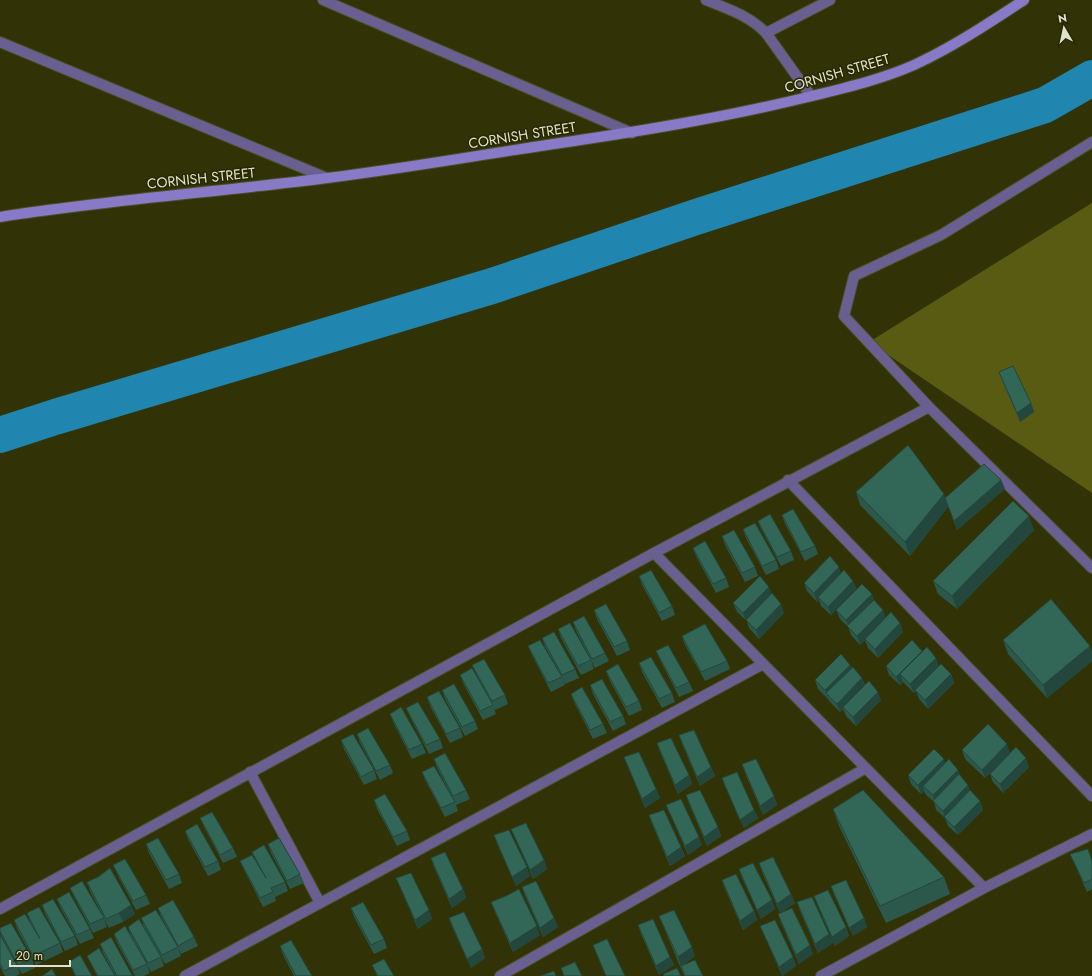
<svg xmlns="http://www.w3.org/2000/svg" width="1092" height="976" font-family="Jost,sans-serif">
	<rect width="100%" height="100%" fill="#313306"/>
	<!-- green -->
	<path fill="#595b12" d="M 1092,203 L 1092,493 L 869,342 Z"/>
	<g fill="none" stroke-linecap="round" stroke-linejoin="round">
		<!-- river -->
		<path stroke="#2086b0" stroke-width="36" d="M 0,435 L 55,417 L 492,286 L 696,217 L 1045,105 L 1092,78"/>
		<!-- street casing -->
		<g stroke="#4d4f26" stroke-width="12">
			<path id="street" d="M 323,0 L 632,133
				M 706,0 C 728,9 750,16 766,33 L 811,96
				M 766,33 L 830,0
				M 0,42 L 327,178
				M 1092,142 L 941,235 L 854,276 L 844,316 L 929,407 L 1092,568
				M 788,480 L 1092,796
				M 654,553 L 984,888
				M 250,772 L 320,903
				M 0,909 L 654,553 L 929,407
				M 185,976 L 763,664
				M 500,976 L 866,768
				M 821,976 L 984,888 L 1092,834"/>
		</g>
		<!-- secondary casing -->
		<g stroke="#4d4f26" stroke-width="12">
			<path id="secondary" d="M 0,217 C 108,200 218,192 327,178 C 400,169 474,156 547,145 C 635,132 722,118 808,97 C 844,88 880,80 914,65 C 953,47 989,23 1024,0"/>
		</g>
		<!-- street -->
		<use href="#street" stroke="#696091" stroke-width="10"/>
		<!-- secondary -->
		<use href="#secondary" stroke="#897ac7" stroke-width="10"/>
	</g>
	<!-- wall -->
	<path fill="#2b584a" d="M 999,372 L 1031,403 L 1034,412 L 1020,422 L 1002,381 Z
		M 1001,480 L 1005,489 L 957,530 L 948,507 L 910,556 L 860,505 L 856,492 L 945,498 Z
		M 782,515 L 815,546 L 818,554 L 805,561 L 785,524 Z
		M 758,521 L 791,551 L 794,560 L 781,566 L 761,529 Z
		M 743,529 L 776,560 L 779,569 L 766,575 L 746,538 Z
		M 1034,530 L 957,609 L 938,594 L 933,581 Z
		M 722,536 L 755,567 L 758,576 L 745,582 L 725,545 Z
		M 693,548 L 726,578 L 729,587 L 716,593 L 696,556 Z
		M 841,573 L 853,581 L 857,590 L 874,601 L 883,610 L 885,618 L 900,623 L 903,632 L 878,658 L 868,648 L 865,640 L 860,645 L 851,635 L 848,627 L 840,619 L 836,610 L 831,615 L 821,606 L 819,600 L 817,602 L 807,591 L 804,583 Z
		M 639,576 L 672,606 L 675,615 L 662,621 L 642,585 Z
		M 733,603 L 784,613 L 759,639 L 749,628 L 747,621 L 737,612 Z
		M 594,610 L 627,641 L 630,650 L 617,656 L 597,619 Z
		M 573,622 L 605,653 L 609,661 L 595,668 L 576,631 Z
		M 558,629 L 591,660 L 594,669 L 581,675 L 561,638 Z
		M 682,636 L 727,661 L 730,669 L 705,681 L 685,645 Z
		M 542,638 L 575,669 L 579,678 L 565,684 L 562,679 L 565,685 L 551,692 L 532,655 L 528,646 L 557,668 L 545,647 Z
		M 1003,640 L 1090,646 L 1092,652 L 1092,661 L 1047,698 L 1008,654 Z
		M 656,651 L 689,682 L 693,691 L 679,697 L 660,660 Z
		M 922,652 L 939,666 L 951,674 L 954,683 L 928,709 L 919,699 L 916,691 L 914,693 L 903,682 L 900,685 L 889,675 L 886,666 Z
		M 639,663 L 672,693 L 675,702 L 662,708 L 642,672 Z
		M 472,665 L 505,695 L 508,704 L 495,710 L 494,708 L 496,714 L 483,720 L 463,683 L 460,675 L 485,692 L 476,674 Z
		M 850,665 L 852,668 L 862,678 L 865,685 L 881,700 L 856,726 L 846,716 L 843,709 L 840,712 L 830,702 L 828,699 L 818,689 L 815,680 Z
		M 606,671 L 639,701 L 642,710 L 629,716 L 609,679 Z
		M 590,685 L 623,716 L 626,724 L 613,731 L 593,694 Z
		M 442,690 L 475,721 L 478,729 L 465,736 L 445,699 Z
		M 571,694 L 603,724 L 607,733 L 593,739 L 574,702 Z
		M 427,697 L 460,728 L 463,737 L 450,743 L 430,706 Z
		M 406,708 L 440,739 L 443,748 L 429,754 L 410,717 Z
		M 390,714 L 422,744 L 426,753 L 412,759 L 393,722 Z
		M 357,734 L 390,765 L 393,773 L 380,780 L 360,743 Z
		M 679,735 L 711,767 L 715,776 L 700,786 L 682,744 Z
		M 341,740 L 374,770 L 377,779 L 364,785 L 344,749 Z
		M 657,743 L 689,775 L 692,784 L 678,794 L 660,752 Z
		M 962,750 L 1010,753 L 985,778 L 965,759 Z
		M 624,757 L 656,789 L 660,798 L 645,808 Z
		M 434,759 L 466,790 L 470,799 L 456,805 L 437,768 Z
		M 945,763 L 958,770 L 960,776 L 971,791 L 980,801 L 983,810 L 958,835 L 948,826 L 945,818 L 936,810 L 934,802 L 926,795 L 924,791 L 921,794 L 911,784 L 908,775 Z
		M 742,764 L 774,796 L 777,805 L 763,815 L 745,773 Z
		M 1029,767 L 1003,793 L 993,782 L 990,774 Z
		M 422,772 L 455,802 L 458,811 L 445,817 L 425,780 Z
		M 722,778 L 754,810 L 758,818 L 744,828 L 725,787 Z
		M 686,795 L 718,827 L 721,836 L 707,846 L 689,804 Z
		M 374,800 L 407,831 L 410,840 L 397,846 L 377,809 Z
		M 666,805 L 702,845 L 688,855 L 670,814 Z
		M 833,809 L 944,877 L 950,894 L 886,923 L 839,826 Z
		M 649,815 L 681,847 L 685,856 L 670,866 L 652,824 Z
		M 200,818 L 233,848 L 237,857 L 223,863 L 204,827 Z
		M 511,829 L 544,860 L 547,869 L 533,879 L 515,837 Z
		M 185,831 L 218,861 L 221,870 L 208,876 L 188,839 Z
		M 494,835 L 530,876 L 516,886 L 497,844 Z
		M 146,844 L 179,874 L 182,883 L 169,889 L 149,853 Z
		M 268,844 L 300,874 L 304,883 L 290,889 L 271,853 Z
		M 252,852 L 285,882 L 288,891 L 275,897 L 276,901 L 263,907 L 244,870 L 240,861 L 255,859 Z
		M 1070,854 L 1092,860 L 1092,889 L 1087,892 L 1074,863 Z
		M 431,858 L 463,889 L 466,898 L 452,908 L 434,867 Z
		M 759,863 L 791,894 L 795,903 L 782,912 L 813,954 L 799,964 L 781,923 L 778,914 L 780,913 L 762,872 Z
		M 113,865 L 146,895 L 150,904 L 136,910 L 117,874 Z
		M 739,869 L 772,900 L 775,909 L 761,919 L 742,878 Z
		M 396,878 L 429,910 L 432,919 L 418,929 L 400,887 Z
		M 722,880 L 754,911 L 757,920 L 743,930 L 725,889 Z
		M 87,882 L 131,905 L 135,914 L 123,922 L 109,928 L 90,891 Z
		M 831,886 L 864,918 L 867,927 L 853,936 L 834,895 Z
		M 522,887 L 554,918 L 558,927 L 543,937 L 525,896 Z
		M 70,888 L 104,918 L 107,927 L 93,933 L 74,897 Z
		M 506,896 L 540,935 L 513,952 L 494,910 L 491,902 Z
		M 814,896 L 846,927 L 849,936 L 835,946 L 817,904 Z
		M 57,899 L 90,929 L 94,938 L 80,944 L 60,907 Z
		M 797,902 L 829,934 L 833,943 L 818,953 L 800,911 Z
		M 42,905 L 75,936 L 78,945 L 65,951 L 45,914 Z
		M 158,908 L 194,937 L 198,946 L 181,954 L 178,948 L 181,956 L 165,964 L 144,927 L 141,918 L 174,941 L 161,917 Z
		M 351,908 L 384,939 L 387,948 L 374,954 L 354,917 Z
		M 27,913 L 60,943 L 63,952 L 36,965 L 17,929 L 14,920 L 30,922 Z
		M 659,916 L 695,956 L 683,965 L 703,976 L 684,976 Z
		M 449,918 L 482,949 L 485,958 L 471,968 L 452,927 Z
		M 638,925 L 670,957 L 674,965 L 659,975 L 641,934 Z
		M 760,926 L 793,957 L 796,966 L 782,976 L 764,934 Z
		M 128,927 L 161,957 L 164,966 L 151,972 L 147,965 L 150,973 L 144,976 L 135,976 L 117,943 L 114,934 L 142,957 L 131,936 Z
		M 0,928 L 32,959 L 35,968 L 22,974 L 18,967 L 20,974 L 16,976 L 5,976 L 0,967 L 0,935 L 11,955 L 2,938 L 0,932 Z
		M 100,944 L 132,975 L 133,976 L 115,976 L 103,953 Z
		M 593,945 L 625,976 L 606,976 Z
		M 280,946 L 312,976 L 294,976 L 283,955 Z
		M 87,956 L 115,976 L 97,976 Z
		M 69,962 L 92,976 L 75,976 Z
		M 372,965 L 394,976 L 377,976 Z"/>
	<!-- shaded-wall -->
	<path fill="#23473c" d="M 1031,403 L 1034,412 L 1020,422 L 1017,413 Z
		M 1001,480 L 1005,489 L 957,530 L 954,521 Z
		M 944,494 L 948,507 L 910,556 L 905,542 Z
		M 1029,516 L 1034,530 L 957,609 L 952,596 Z
		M 839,567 L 842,576 L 818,597 L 819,600 L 817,602 L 814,593 Z
		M 853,581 L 857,590 L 831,615 L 828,607 Z
		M 769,587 L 772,596 L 746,620 L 746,621 L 743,613 Z
		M 872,594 L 875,603 L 850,629 L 846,620 Z
		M 781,604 L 784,613 L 759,639 L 756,630 Z
		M 883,610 L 886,619 L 865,639 L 865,640 L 860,645 L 857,636 Z
		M 900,623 L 903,632 L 878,658 L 875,649 Z
		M 1090,646 L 1092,652 L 1092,661 L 1047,698 L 1043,685 Z
		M 922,651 L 925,660 L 900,674 L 903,682 L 900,685 L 896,677 Z
		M 936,658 L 939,667 L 914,693 L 910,684 Z
		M 850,665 L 854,674 L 826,693 L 828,699 L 825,690 Z
		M 951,674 L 954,683 L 928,709 L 925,700 Z
		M 862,678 L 865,687 L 843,707 L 843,709 L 840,712 L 837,704 Z
		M 878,692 L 881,700 L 856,726 L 853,717 Z
		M 1007,744 L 1010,753 L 985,778 L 982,770 Z
		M 1026,758 L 1029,767 L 1003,793 L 1000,784 Z
		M 944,759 L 947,768 L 923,786 L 924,791 L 921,794 L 918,785 Z
		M 711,767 L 715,776 L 700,786 L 697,777 Z
		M 958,770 L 961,778 L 935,803 L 933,795 Z
		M 689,775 L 692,784 L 678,794 L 675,785 Z
		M 968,785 L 972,794 L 946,819 L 943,811 Z
		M 656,789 L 660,798 L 645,808 L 642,799 Z
		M 774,796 L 777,805 L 763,815 L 760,806 Z
		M 980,801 L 983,810 L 958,835 L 954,827 Z
		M 754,810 L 758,818 L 744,828 L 740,820 Z
		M 718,827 L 721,836 L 707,846 L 704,837 Z
		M 699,837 L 702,845 L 688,855 L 685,846 Z
		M 681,847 L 685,856 L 670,866 L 667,857 Z
		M 544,860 L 547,869 L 533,879 L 530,870 Z
		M 527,867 L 530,876 L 516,886 L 512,877 Z
		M 463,889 L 466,898 L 452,908 L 449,899 Z
		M 791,894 L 795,903 L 780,913 L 777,904 Z
		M 772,900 L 775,909 L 761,919 L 757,910 Z
		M 131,905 L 135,914 L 123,922 L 119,913 Z
		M 429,910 L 432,919 L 418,929 L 415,920 Z
		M 754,911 L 757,920 L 743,930 L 740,921 Z
		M 554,918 L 558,927 L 543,937 L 540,928 Z
		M 864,918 L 867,927 L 853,936 L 849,928 Z
		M 537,926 L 540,935 L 513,952 L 510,943 Z
		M 846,927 L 849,936 L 835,946 L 832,937 Z
		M 829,934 L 833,943 L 818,953 L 815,944 Z
		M 810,945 L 813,954 L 799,964 L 796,955 Z
		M 692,947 L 695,956 L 681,966 L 678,957 Z
		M 482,949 L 485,958 L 471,968 L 467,959 Z
		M 670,957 L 674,965 L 659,975 L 656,966 Z
		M 793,957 L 796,966 L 782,976 L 779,967 Z"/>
	<!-- building -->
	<path fill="#326656" stroke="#23473c" d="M 1013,366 L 1031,403 L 1017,413 L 999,372 Z
		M 908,445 L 944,494 L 905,542 L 856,492 Z
		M 984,464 L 1001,480 L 954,521 L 945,498 Z
		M 1013,501 L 1029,516 L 952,596 L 933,581 Z
		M 793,509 L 815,546 L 801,552 L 782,515 Z
		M 770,514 L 791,551 L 777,557 L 758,521 Z
		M 755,523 L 776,560 L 762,566 L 743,529 Z
		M 734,530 L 755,567 L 742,573 L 722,536 Z
		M 705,541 L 726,578 L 713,584 L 693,548 Z
		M 830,556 L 839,567 L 814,593 L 804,583 Z
		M 651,570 L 672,606 L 659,613 L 639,576 Z
		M 844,570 L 853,581 L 828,607 L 818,597 Z
		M 760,576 L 769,587 L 743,613 L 733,603 Z
		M 862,584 L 872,594 L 846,620 L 836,610 Z
		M 772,593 L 781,604 L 756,630 L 746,620 Z
		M 1051,599 L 1090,646 L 1043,685 L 1003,640 Z
		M 874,600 L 883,610 L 857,636 L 847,626 Z
		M 606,604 L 627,641 L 614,647 L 594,610 Z
		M 891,612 L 900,623 L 875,649 L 865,639 Z
		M 584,616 L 605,653 L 592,659 L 573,622 Z
		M 570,623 L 591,660 L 578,666 L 558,629 Z
		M 705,624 L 727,661 L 701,672 L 682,636 Z
		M 554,632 L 575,669 L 562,675 L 542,638 Z
		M 540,640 L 562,677 L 548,683 L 528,646 Z
		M 912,640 L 922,651 L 896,677 L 886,666 Z
		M 668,645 L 689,682 L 676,688 L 656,651 Z
		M 927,647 L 936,658 L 910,684 L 900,674 Z
		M 841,654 L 850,665 L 825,690 L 815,680 Z
		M 651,657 L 672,693 L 659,699 L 639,663 Z
		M 484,659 L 505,695 L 492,701 L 472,665 Z
		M 618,664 L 639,701 L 626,707 L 606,671 Z
		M 941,664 L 951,674 L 925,700 L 915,690 Z
		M 853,667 L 862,678 L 837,704 L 826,693 Z
		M 472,668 L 493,705 L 480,711 L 460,675 Z
		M 602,679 L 623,716 L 610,722 L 590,685 Z
		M 869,681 L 878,692 L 853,717 L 843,707 Z
		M 454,684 L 475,721 L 462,727 L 442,690 Z
		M 582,687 L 603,724 L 590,730 L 571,694 Z
		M 439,691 L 460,728 L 446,734 L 427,697 Z
		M 418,702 L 440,739 L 426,745 L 406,708 Z
		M 401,707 L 422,744 L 409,750 L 390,714 Z
		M 988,724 L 1007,744 L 982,770 L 962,750 Z
		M 368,728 L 390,765 L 376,771 L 357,734 Z
		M 694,730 L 711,767 L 697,777 L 679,735 Z
		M 353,734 L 374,770 L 361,777 L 341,740 Z
		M 671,738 L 689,775 L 675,785 L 657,743 Z
		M 1016,747 L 1026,758 L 1000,784 L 990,774 Z
		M 934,749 L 944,759 L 918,785 L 908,775 Z
		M 639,752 L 656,789 L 642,799 L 624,757 Z
		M 445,753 L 466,790 L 453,796 L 434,759 Z
		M 756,759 L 774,796 L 760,806 L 742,764 Z
		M 949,759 L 958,770 L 933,795 L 923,786 Z
		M 434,766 L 455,802 L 441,808 L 422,772 Z
		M 737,772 L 754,810 L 740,820 L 722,778 Z
		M 959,774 L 968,785 L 943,811 L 933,801 Z
		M 700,790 L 718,827 L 704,837 L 686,795 Z
		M 863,790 L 944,877 L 880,906 L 833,809 Z
		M 970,790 L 980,801 L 954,827 L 944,817 Z
		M 385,794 L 407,831 L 393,837 L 374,800 Z
		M 681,799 L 699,837 L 685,846 L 666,805 Z
		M 664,810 L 681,847 L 667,857 L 649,815 Z
		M 212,812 L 233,848 L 220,855 L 200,818 Z
		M 526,823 L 544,860 L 530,870 L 511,829 Z
		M 197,824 L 218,861 L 205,867 L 185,831 Z
		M 509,830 L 527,867 L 512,877 L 494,835 Z
		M 158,838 L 179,874 L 166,880 L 146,844 Z
		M 279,838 L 300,874 L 287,881 L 268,844 Z
		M 264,845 L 285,882 L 271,888 L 273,892 L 260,898 L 240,861 L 252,855 L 266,878 L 252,852 Z
		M 1088,849 L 1092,861 L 1092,879 L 1084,883 L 1070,854 Z
		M 445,852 L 463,889 L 449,899 L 431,858 Z
		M 773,857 L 791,894 L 777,904 L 759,863 Z
		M 125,859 L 146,895 L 133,901 L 113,865 Z
		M 753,863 L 772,900 L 757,910 L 739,869 Z
		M 110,868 L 131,905 L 119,913 L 106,919 L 87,882 L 98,877 Z
		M 411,873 L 429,910 L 415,920 L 396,878 Z
		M 736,874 L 754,911 L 740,921 L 722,880 Z
		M 846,880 L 864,918 L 849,928 L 831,886 Z
		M 82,881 L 104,918 L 90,924 L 70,888 Z
		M 536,881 L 554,918 L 540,928 L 522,887 Z
		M 519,889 L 537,926 L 510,943 L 491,902 L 506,896 Z
		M 828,890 L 846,927 L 832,937 L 814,896 Z
		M 69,892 L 90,929 L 77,935 L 57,899 Z
		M 812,897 L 829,934 L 815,944 L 797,902 Z
		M 53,899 L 75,936 L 61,942 L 42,905 Z
		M 173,900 L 194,937 L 178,946 L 158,908 Z
		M 363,902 L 384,939 L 371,945 L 351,908 Z
		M 39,907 L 60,943 L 33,956 L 14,920 L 25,914 L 40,939 L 27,913 Z
		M 792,908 L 810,945 L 796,955 L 778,914 Z
		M 156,910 L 178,947 L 162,955 L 141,918 Z
		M 674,910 L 692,947 L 678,957 L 659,916 Z
		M 464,912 L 482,949 L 467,959 L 449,918 Z
		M 139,919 L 161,957 L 148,963 L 128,927 Z
		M 653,919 L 670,957 L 656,966 L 638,925 Z
		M 775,920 L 793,957 L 779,967 L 760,926 Z
		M 11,923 L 32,959 L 18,965 L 0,931 L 0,928 Z
		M 125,926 L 147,964 L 133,970 L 114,934 Z
		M 0,935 L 17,965 L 4,971 L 0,964 Z
		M 111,937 L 132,975 L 129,976 L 117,976 L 100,944 Z
		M 607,939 L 625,976 L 606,976 L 593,945 Z
		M 291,940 L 312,976 L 296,976 L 280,946 Z
		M 99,948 L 115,976 L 98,976 L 87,956 Z
		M 80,955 L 92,976 L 76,976 L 69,962 Z
		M 384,959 L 394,976 L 378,976 L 372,965 Z
		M 695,960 L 703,976 L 685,976 L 681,966 Z
		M 575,962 L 582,976 L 564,976 L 561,968 Z
		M 677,968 L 681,976 L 664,976 L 663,974 Z
		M 52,969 L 56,976 L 42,976 Z
		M 554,971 L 556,976 L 540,976 Z"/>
	<g text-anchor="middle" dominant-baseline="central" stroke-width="3" stroke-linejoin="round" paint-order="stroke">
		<!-- street labels -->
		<g font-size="14" fill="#e0e3cb" stroke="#272800">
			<text transform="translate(837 73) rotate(-16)">CORNISH STREET</text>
			<text transform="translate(522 135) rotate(-9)">CORNISH STREET</text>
			<text transform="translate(201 178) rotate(-6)">CORNISH STREET</text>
		</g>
	</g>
	<!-- north arrow -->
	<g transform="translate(1064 28) rotate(351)" stroke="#272800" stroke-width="3" paint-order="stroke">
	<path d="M0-3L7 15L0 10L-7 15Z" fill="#e0e3cb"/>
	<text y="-6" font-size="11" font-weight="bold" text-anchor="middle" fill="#e0e3cb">N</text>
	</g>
	<!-- scale -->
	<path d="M10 960v6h60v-6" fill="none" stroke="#e0e3cb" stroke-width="2"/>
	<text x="16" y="960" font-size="12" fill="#e0e3cb" stroke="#272800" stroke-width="3" paint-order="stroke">20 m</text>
</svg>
